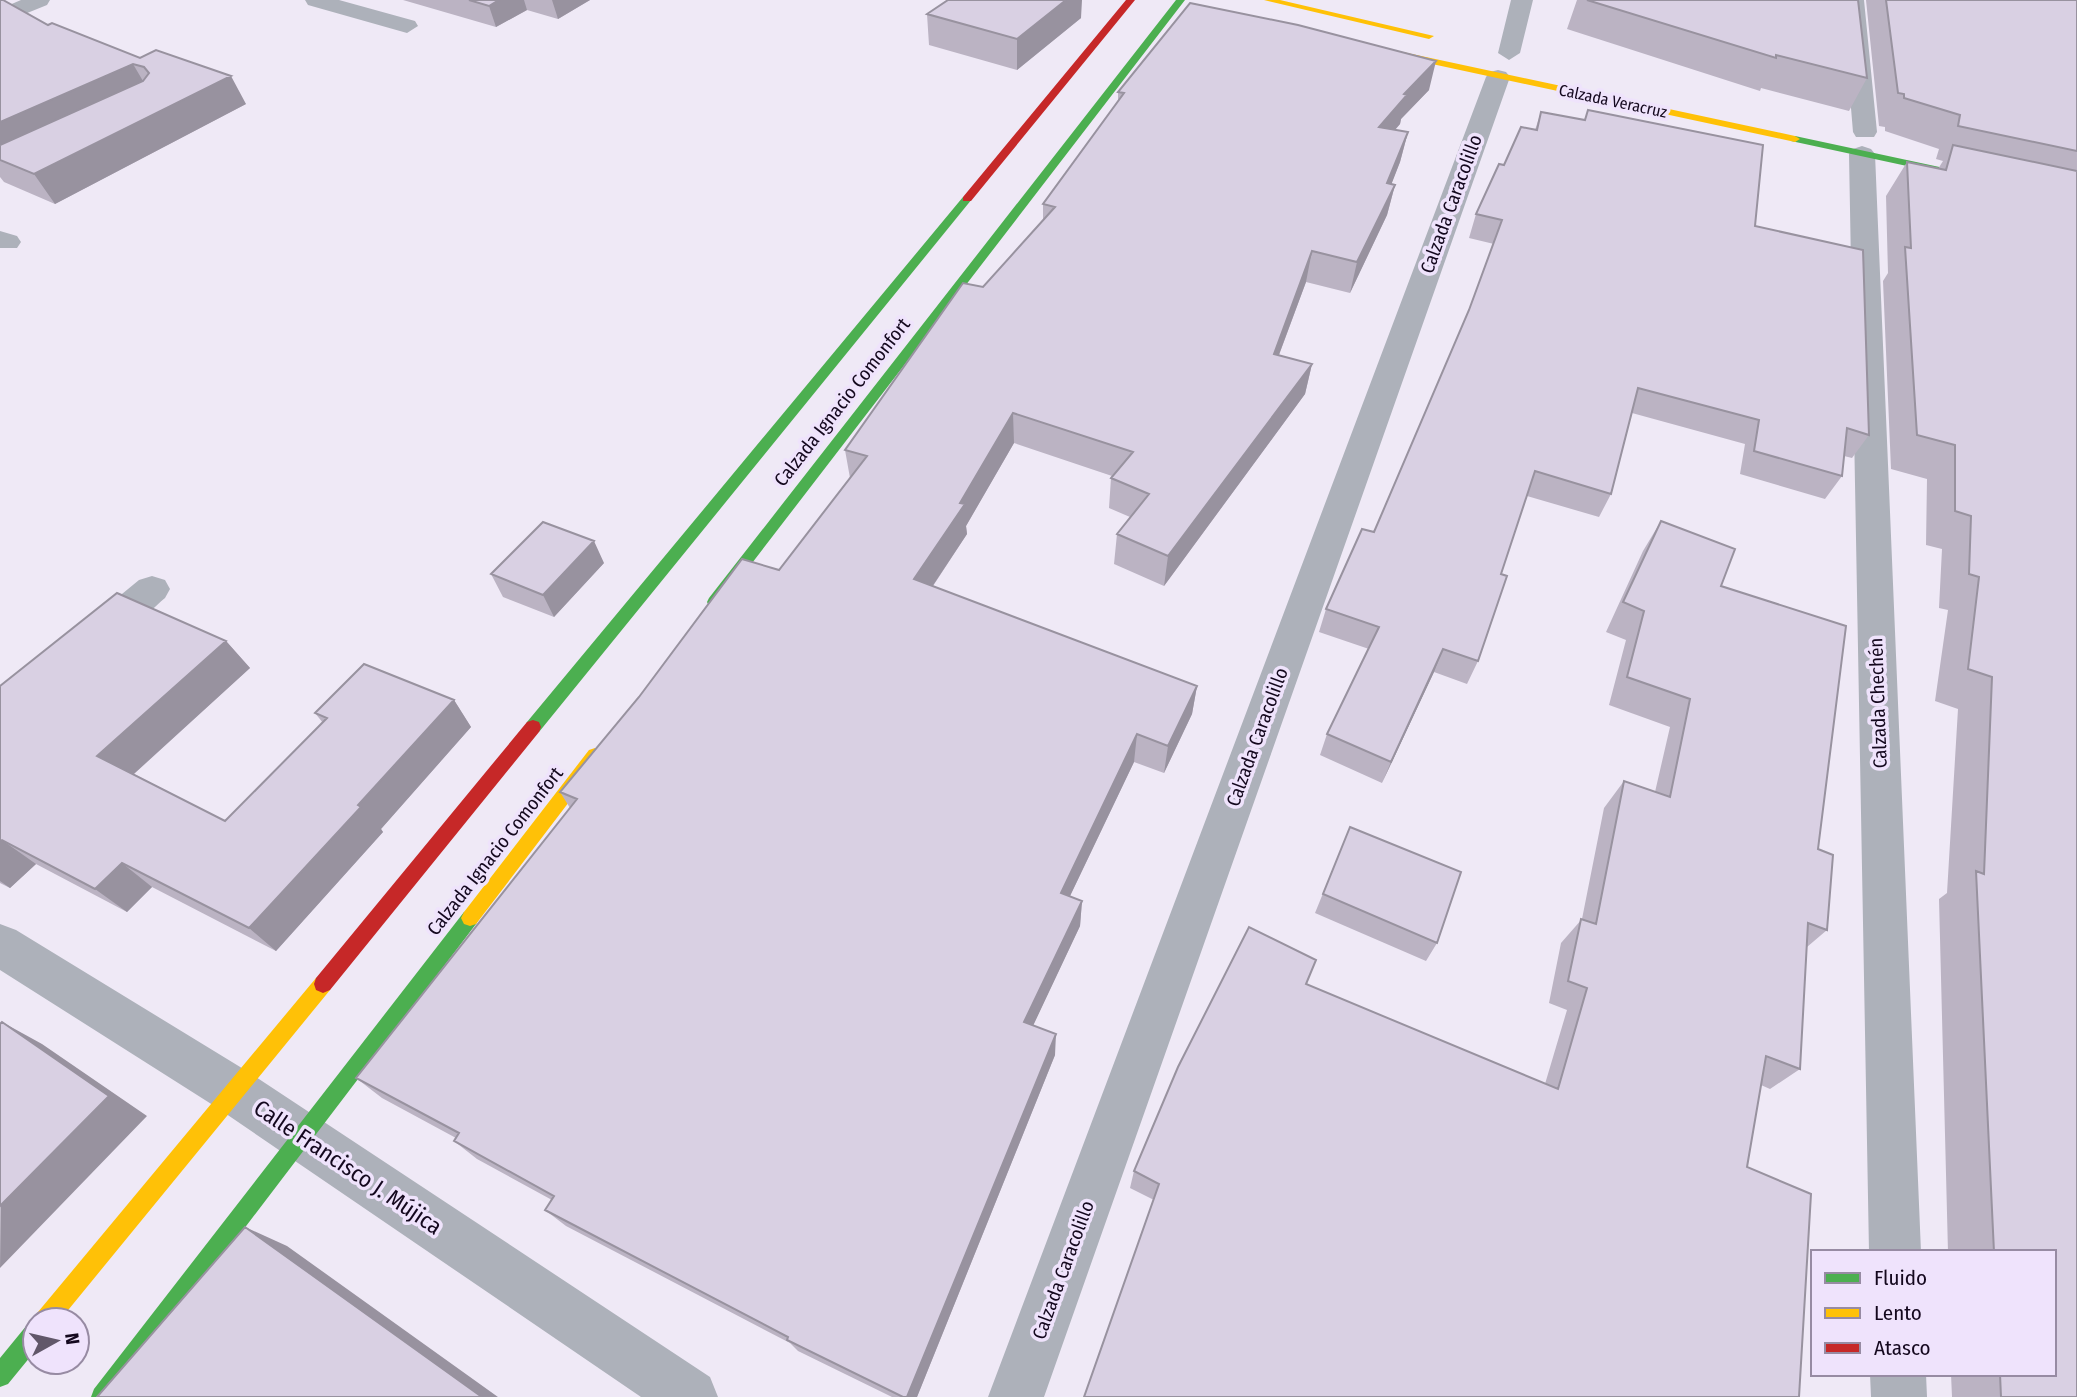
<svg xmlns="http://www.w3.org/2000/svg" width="2077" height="1397" font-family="'Fira Sans Condensed',sans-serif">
	<rect width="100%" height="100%" fill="#efe9f6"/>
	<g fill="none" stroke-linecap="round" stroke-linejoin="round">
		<!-- street -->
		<path fill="#adb1ba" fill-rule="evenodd" d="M 21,0 L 50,0 L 47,5 L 0,24 L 0,9 Z
			M 305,0 L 339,0 L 415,21 L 418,26 L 407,33 L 308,5 Z
			M 1511,0 L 1533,0 L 1520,53 L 1509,60 L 1498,53 Z
			M 1842,0 L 1864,0 L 1877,132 L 1874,137 L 1856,137 L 1853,132 Z
			M 1498,70 L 1506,72 L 1510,77 L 1044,1397 L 988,1397 L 1486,77 L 1490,72 Z
			M 1862,146 L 1871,149 L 1875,154 L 1921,1252 L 1869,1252 L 1849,154 L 1853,149 Z
			M 0,231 L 17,236 L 21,242 L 17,248 L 0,248 Z
			M 152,576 L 165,580 L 170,589 L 165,598 C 142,617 114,656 83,646 L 78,636 L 83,626 L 139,580 Z
			M 0,924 L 16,930 L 250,1073 L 710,1377 L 718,1397 L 641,1397 L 216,1107 L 0,970 Z
			M 1870,1374 L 1926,1374 L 1927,1397 L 1871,1397 Z"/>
		<!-- fast -->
		<path fill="#4caf50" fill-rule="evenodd" d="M 1176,0 L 1185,0 L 719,606 L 709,606 L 707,602 L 709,598 Z
			M 1795,136 L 1958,171 L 1963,174 L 1958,177 L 1791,141 L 1791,137 Z
			M 963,197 L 972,199 L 539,732 L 527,732 L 525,727 L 527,722 Z
			M 470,910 L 476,912 L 479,918 L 476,924 L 116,1397 L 91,1397 L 94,1389 L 464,912 Z
			M 35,1322 L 35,1351 L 8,1384 L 0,1387 L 0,1358 L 27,1325 Z"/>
		<!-- slow -->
		<path fill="#ffc107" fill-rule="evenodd" d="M 1264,0 L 1280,0 L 1434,36 L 1429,39 Z
			M 1384,48 L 1795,136 L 1800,139 L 1795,142 L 1381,53 L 1379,51 Z
			M 595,748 L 601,750 L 603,755 L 601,760 L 476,924 L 470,926 L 464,924 L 461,918 L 464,912 L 589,750 Z
			M 323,975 L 330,978 L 332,984 L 330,990 L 60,1320 L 35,1320 L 38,1312 L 316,978 Z"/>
		<!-- jam -->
		<path fill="#c62828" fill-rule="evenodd" d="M 1126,0 L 1135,0 L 971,201 L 963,201 L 963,197 Z
			M 533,720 L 539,722 L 541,727 L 539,732 L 330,990 L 323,993 L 316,990 L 314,984 L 316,978 L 527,722 Z"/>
	</g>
	<!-- wall -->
	<path fill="#bbb3c3" d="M 0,0 L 48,25 L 246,104 L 55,204 L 4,182 L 0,177 Z
		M 403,0 L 590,0 L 558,19 L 527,10 L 496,27 Z
		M 1577,0 L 1858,0 L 1867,78 L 1849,111 L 1761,88 L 1760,91 L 1567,29 Z
		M 1866,0 L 2077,0 L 2077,1397 L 1952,1397 L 1951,1374 L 2054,1374 L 2054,1252 L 1948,1252 L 1939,899 L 1947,893 L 1958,709 L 1935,701 L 1948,610 L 1939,608 L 1942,549 L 1926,545 L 1927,479 L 1891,469 L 1883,281 L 1888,273 L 1886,196 L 1907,162 L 1938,169 L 1943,161 L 1936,159 L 1939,149 L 1885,131 L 1885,127 L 1879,126 Z
		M 927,14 L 1081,18 L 1017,70 L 929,45 Z
		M 1429,90 L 1401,119 L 1400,124 L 1395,130 L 1408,132 L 1400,162 L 1391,184 L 1395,185 L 1387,215 L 1350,293 L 1306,282 L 1279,355 L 1312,364 L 1305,394 L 1164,586 L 1114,564 L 1117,534 L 1130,517 L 1109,508 L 1111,478 L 1112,476 L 1014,443 L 966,526 L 967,534 L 933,586 L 1197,686 L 1192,714 L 1164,773 L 1134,762 L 1070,896 L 1082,901 L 1080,926 L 1033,1025 L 1055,1055 L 917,1397 L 892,1397 L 798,1351 L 790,1343 L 566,1226 L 545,1210 L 552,1200 L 477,1159 L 454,1141 L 456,1138 L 382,1098 L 356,1078 L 570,808 L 560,792 L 779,570 L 850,478 L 845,450 L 983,287 L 1043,221 L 1043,204 L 1118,101 L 1118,92 Z
		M 1541,112 L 1755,226 L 1869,435 L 1852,458 L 1844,456 L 1842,476 L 1825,499 L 1740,474 L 1745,444 L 1632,413 L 1611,494 L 1599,517 L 1527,496 L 1501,574 L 1478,661 L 1467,684 L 1434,672 L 1382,783 L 1320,755 L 1327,734 L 1369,649 L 1319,632 L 1326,609 L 1374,532 L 1469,310 L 1494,244 L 1469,238 L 1476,214 L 1504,165 L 1535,130 Z
		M 1661,521 L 1721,586 L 1818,849 L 1827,930 L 1807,947 L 1800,1069 L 1770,1089 L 1761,1085 L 1154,1200 L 1130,1188 L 1134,1171 L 1306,984 L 1545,1084 L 1567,1010 L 1549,1003 L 1561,943 L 1582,919 L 1604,808 L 1624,781 L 1655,792 L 1670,727 L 1609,705 L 1626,640 L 1606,632 L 1643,551 Z
		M 604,563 L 554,617 L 503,597 L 491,574 Z
		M 226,641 L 250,668 L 134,774 L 225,821 L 323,723 L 315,713 L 454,700 L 471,727 L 381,829 L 383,832 L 276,951 L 152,887 L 127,912 L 36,864 L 10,888 L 0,883 L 0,686 Z
		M 1350,827 L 1437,943 L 1426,961 L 1315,913 Z"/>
	<!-- shaded-wall -->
	<path fill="#98929f" d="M 499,0 L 524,0 L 527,10 L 496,27 L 489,6 Z
		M 552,0 L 590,0 L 558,19 Z
		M 1066,0 L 1082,0 L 1081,18 L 1017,70 L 1017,39 Z
		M 1436,61 L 1429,90 L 1401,119 L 1400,124 L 1372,156 L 1379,127 L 1404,94 Z
		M 133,64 L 150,93 L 0,160 L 0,122 Z
		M 231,76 L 246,104 L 55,204 L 34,174 Z
		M 1408,132 L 1400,162 L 1380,214 L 1387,183 Z
		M 1395,185 L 1387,215 L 1350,293 L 1357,262 Z
		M 1312,251 L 1306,282 L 1268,384 L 1274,354 Z
		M 1312,364 L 1305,394 L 1164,586 L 1168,556 Z
		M 1013,413 L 1014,443 L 966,526 L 967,534 L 918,608 L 914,579 L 960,503 Z
		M 594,541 L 604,563 L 554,617 L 543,595 Z
		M 226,641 L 250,668 L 126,781 L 97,756 Z
		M 1443,649 L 1434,672 L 1382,783 L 1391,762 Z
		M 1197,686 L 1192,714 L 1164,773 L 1168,746 Z
		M 454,700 L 471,727 L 381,829 L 383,832 L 276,951 L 249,928 L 358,805 Z
		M 1137,734 L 1134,762 L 1060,917 L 1061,893 Z
		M 2,840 L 36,864 L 10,888 L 0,881 L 0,841 Z
		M 122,863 L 152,887 L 127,912 L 95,889 Z
		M 1082,901 L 1080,926 L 1025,1043 L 1024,1022 Z
		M 2,1022 L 42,1044 L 147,1116 L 0,1268 Z
		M 1056,1034 L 1055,1055 L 917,1397 L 907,1397 Z
		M 245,1227 L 287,1246 L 498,1397 L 482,1397 Z"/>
	<!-- building -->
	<path fill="#d9d0e3" stroke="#98929f" stroke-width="2" d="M 0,0 L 3,0 L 48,25 L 52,23 L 140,58 L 156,50 L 231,76 L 34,174 L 0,160 L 0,145 L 143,81 L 149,73 L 144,67 L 133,64 L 0,122 Z
		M 469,0 L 499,0 L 489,6 Z
		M 948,0 L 1066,0 L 1017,39 L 927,14 Z
		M 1587,0 L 1858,0 L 1867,78 L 1776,55 L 1776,58 Z
		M 1886,0 L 2077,0 L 2077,151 L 1958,126 L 1960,115 L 1904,98 L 1904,94 L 1898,93 Z
		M 1190,3 L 1298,25 L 1436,61 L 1404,94 L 1407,95 L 1379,127 L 1408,132 L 1387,183 L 1395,185 L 1357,262 L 1312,251 L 1274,354 L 1312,364 L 1168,556 L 1117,534 L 1149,494 L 1111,478 L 1133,452 L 1013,413 L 960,503 L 965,504 L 914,579 L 1197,686 L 1168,746 L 1137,734 L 1061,893 L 1082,901 L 1024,1022 L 1056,1034 L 907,1397 L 903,1397 L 787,1340 L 788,1337 L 545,1210 L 554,1196 L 454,1141 L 459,1133 L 356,1078 L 577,799 L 560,792 L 639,697 L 742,559 L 779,570 L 867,456 L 845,450 L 963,283 L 983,287 L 1055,207 L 1043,204 L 1124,93 L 1118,92 Z
		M 1588,110 L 1763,145 L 1755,226 L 1863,250 L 1869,435 L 1847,428 L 1842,476 L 1754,451 L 1759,420 L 1638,388 L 1611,494 L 1535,471 L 1501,574 L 1507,576 L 1478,661 L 1443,649 L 1391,762 L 1327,734 L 1379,627 L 1326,609 L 1362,529 L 1374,532 L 1469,310 L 1502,220 L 1476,214 L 1499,164 L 1504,165 L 1521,127 L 1537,130 L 1541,112 L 1585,120 Z
		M 1953,145 L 2077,171 L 2077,1397 L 2001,1397 L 2000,1374 L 2054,1374 L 2054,1252 L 1994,1252 L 1976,871 L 1984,874 L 1992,677 L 1968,669 L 1979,577 L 1969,574 L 1971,516 L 1955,511 L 1955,445 L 1917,435 L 1905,247 L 1911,248 L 1907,162 L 1946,170 Z
		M 1661,521 L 1735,549 L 1721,586 L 1846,626 L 1818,849 L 1833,855 L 1827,930 L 1808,923 L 1800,1069 L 1766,1056 L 1747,1167 L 1811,1194 L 1799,1397 L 1084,1397 L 1159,1184 L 1134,1171 L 1178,1067 L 1249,927 L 1316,960 L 1306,984 L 1558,1089 L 1587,988 L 1568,981 L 1581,919 L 1596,924 L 1624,781 L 1670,797 L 1690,699 L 1627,677 L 1644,611 L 1623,602 Z
		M 543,522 L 594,541 L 543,595 L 491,574 Z
		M 117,593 L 226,641 L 97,756 L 225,821 L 327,718 L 315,713 L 364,664 L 454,700 L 358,805 L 361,807 L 249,928 L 122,863 L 95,889 L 2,840 L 0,841 L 0,686 Z
		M 1350,827 L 1461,872 L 1437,943 L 1323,894 Z
		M 2,1022 L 109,1096 L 0,1206 L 0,1024 Z
		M 245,1227 L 482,1397 L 97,1397 Z"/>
	<g text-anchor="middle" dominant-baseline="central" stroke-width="7" stroke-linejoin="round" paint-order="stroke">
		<!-- far-street labels -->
		<g font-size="16" fill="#14081e" stroke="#efe3fc">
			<text transform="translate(1613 101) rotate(12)">Calzada Veracruz</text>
		</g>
		<!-- street labels -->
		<g font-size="19" fill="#14081e" stroke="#efe3fc">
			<text transform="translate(1451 204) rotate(-70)">Calzada Caracolillo</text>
			<text transform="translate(842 402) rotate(-52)">Calzada Ignacio Comonfort</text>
			<text transform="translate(1878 703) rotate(-92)">Calzada Chechén</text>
			<text transform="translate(1257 737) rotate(-70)">Calzada Caracolillo</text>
			<text transform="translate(495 851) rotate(-52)">Calzada Ignacio Comonfort</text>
			<text transform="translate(1063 1270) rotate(-70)">Calzada Caracolillo</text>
		</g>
		<!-- near-street labels -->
		<g font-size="23" fill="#14081e" stroke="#efe3fc">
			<text transform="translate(348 1167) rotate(34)">Calle Francisco J. Mújica</text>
		</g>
	</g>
	<!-- legend -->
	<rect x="1811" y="1250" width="245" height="126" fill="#efe3fc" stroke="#978ba3" stroke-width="2"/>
	<rect x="1825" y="1273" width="35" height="10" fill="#4caf50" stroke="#978ba3" stroke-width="2"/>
	<text x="1874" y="1285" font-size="21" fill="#14081e">Fluido</text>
	<rect x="1825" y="1308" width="35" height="10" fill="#ffc107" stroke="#978ba3" stroke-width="2"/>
	<text x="1874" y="1320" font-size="21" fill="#14081e">Lento</text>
	<rect x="1825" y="1343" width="35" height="10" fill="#c62828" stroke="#978ba3" stroke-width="2"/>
	<text x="1874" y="1355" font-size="21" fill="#14081e">Atasco</text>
	<!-- north arrow -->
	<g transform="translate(56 1341) rotate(82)"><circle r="33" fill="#efe3fc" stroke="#978ba3" stroke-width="2"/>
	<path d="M0-5L12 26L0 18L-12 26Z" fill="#61576a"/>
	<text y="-10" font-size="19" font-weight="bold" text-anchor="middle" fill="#14081e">N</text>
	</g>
</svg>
